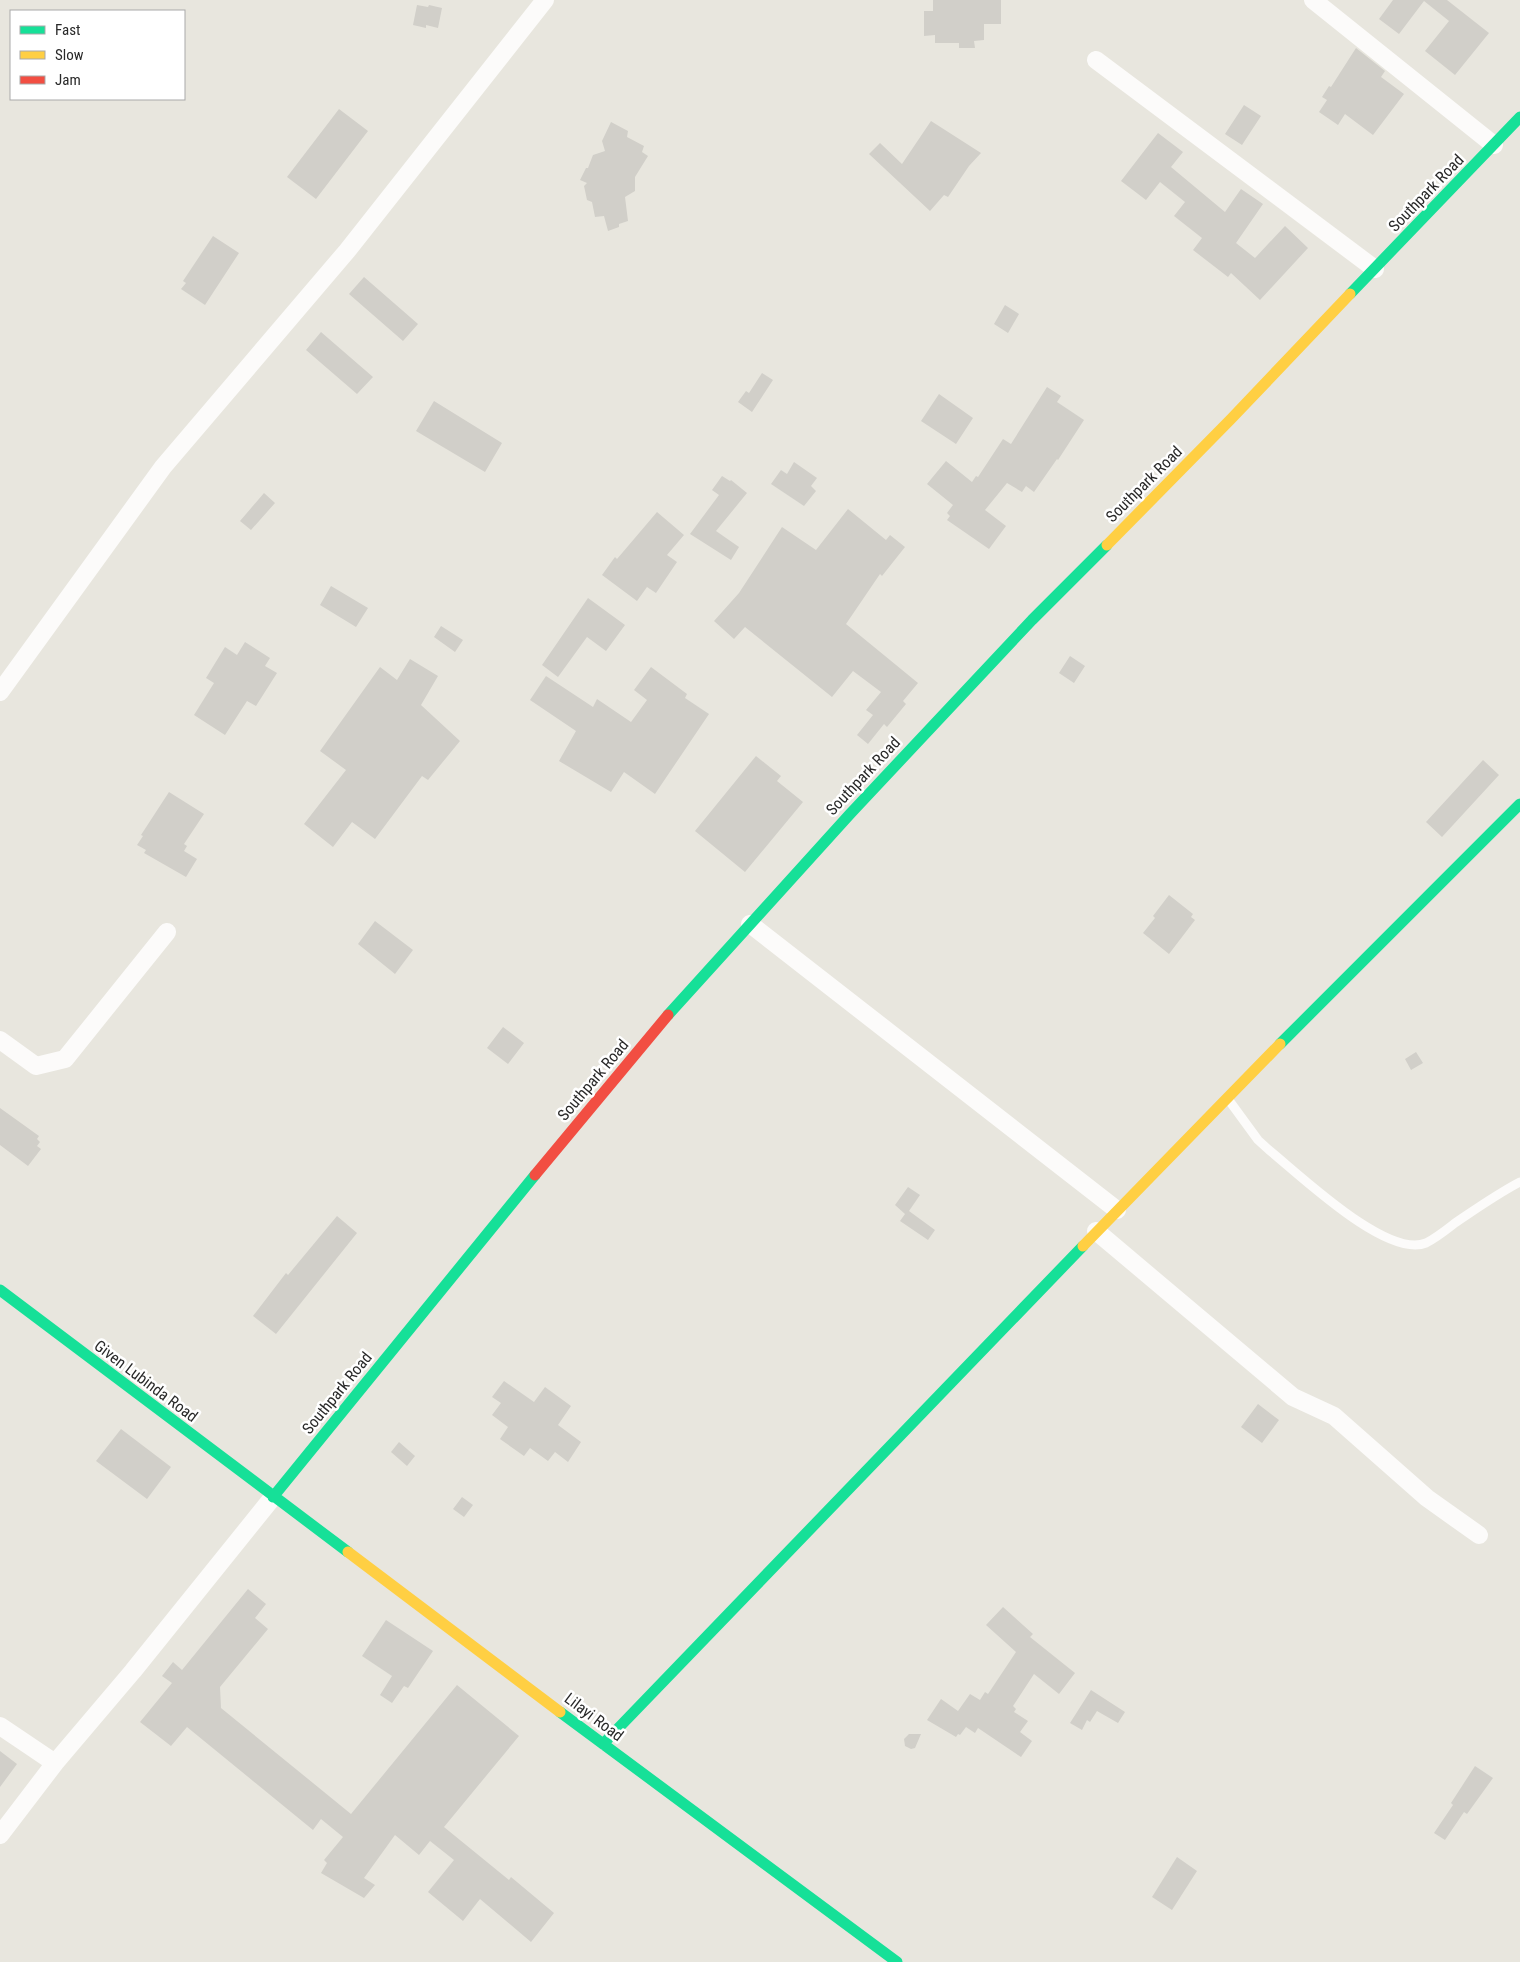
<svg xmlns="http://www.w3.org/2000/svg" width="1520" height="1962" font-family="'Roboto Condensed',sans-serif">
	<rect width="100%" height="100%" fill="#e8e6de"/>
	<!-- building -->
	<path fill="#d1cfc9" d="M 933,0 L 1001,0 L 1001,24 L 984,24 L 984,40 L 974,41 L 975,48 L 959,48 L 959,43 L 935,43 L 935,35 L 924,36 L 924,11 L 933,11 Z
		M 1393,0 L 1447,0 L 1489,33 L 1455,75 L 1425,51 L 1449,21 L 1424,1 L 1399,34 L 1379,19 Z
		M 417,5 L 428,7 L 429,5 L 442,8 L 438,28 L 426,25 L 426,28 L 413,25 Z
		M 1356,48 L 1385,71 L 1381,77 L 1404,94 L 1373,135 L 1345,114 L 1338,125 L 1319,112 L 1327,100 L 1322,97 L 1329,86 L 1331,87 Z
		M 1244,105 L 1261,116 L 1242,145 L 1225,134 Z
		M 339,109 L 368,131 L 316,199 L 287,177 Z
		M 931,121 L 981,153 L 969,166 L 948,197 L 944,195 L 930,211 L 869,154 L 880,143 L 902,164 Z
		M 611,122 L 628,131 L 627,137 L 644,146 L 642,152 L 648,156 L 635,177 L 635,191 L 625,197 L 628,221 L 619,224 L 619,227 L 608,231 L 604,216 L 595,217 L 592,202 L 587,200 L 584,186 L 587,183 L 580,180 L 586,168 L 588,168 L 593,155 L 605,151 L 602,141 Z
		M 1158,133 L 1183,152 L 1171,167 L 1225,212 L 1241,189 L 1263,204 L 1236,243 L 1255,258 L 1285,226 L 1308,248 L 1260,300 L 1231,273 L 1228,277 L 1193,250 L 1202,238 L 1174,216 L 1185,202 L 1160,182 L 1146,200 L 1121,181 Z
		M 213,236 L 239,253 L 205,305 L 181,289 L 186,283 L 183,281 Z
		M 364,277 L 418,324 L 403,341 L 349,294 Z
		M 1005,305 L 1019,314 L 1008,333 L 994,324 Z
		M 321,332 L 373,377 L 357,394 L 306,350 Z
		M 762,373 L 773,380 L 752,412 L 738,402 L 746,391 L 749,393 Z
		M 1047,387 L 1061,396 L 1057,402 L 1084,420 L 1058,460 L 1057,459 L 1034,492 L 1026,486 L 1022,492 L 1007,483 L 985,510 L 1006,526 L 989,549 L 947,520 L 950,516 L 947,513 L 953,505 L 927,484 L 946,461 L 972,482 L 976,476 L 978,477 L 1003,439 L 1011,444 Z
		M 939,394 L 973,418 L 956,444 L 921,421 Z
		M 434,401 L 502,443 L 485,472 L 416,431 Z
		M 794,462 L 817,478 L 811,486 L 816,491 L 804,506 L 771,484 L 781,470 L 787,474 Z
		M 722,476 L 730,481 L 731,480 L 747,493 L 716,531 L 739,547 L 731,560 L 690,534 L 719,495 L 712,490 Z
		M 264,493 L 275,503 L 251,530 L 240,521 Z
		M 848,509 L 886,540 L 890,535 L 905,547 L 882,576 L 880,574 L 846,624 L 918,683 L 903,701 L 906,704 L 887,727 L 884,724 L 868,744 L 857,735 L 873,715 L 866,710 L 881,692 L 853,671 L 832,697 L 745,627 L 734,639 L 714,621 L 739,593 L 782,527 L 816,550 Z
		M 657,512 L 684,535 L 667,555 L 677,562 L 656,593 L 647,587 L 637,601 L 602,575 L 615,557 L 617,559 Z
		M 331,586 L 368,608 L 356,627 L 320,605 Z
		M 588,598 L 625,625 L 606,651 L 587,637 L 558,677 L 542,665 Z
		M 441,626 L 463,640 L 455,652 L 434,637 Z
		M 245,642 L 270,658 L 265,666 L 277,673 L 256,706 L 247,701 L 225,735 L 194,715 L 214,683 L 206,678 L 225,647 L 237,655 Z
		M 1070,656 L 1085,666 L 1074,683 L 1059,673 Z
		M 410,659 L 438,676 L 421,705 L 460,741 L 428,780 L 422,776 L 375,839 L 352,822 L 333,847 L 304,824 L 346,770 L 320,751 L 380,667 L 397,680 Z
		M 651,667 L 687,694 L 685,698 L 709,714 L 655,794 L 624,772 L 611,792 L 559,761 L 576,731 L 530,700 L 546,676 L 593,707 L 597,699 L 631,722 L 647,700 L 634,690 Z
		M 756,756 L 781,776 L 777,781 L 803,802 L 745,872 L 695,831 Z
		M 1483,760 L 1499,775 L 1442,837 L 1426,822 Z
		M 169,792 L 204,814 L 184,844 L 187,846 L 184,851 L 197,859 L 186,877 L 144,853 L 146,850 L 137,845 L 143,836 L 141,835 Z
		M 1169,895 L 1193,914 L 1191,917 L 1195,920 L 1169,954 L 1143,933 L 1155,918 L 1153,916 Z
		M 375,921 L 413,950 L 395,974 L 358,944 Z
		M 503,1027 L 524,1043 L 508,1064 L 487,1048 Z
		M 1416,1052 L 1423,1063 L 1411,1070 L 1405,1059 Z
		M 0,1108 L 39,1136 L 37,1139 L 40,1142 L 37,1146 L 41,1149 L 28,1166 L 0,1145 Z
		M 908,1187 L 920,1195 L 909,1211 L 935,1230 L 928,1240 L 900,1221 L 905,1214 L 895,1205 Z
		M 337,1216 L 357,1233 L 276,1334 L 253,1316 L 286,1273 L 288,1275 Z
		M 504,1381 L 534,1402 L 545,1387 L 571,1406 L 558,1425 L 581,1442 L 568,1462 L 555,1452 L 548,1461 L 530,1448 L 524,1456 L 500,1439 L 508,1427 L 492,1415 L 501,1403 L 492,1397 Z
		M 1258,1404 L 1279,1420 L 1262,1443 L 1241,1427 Z
		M 121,1429 L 171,1467 L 147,1499 L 96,1461 Z
		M 399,1442 L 415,1456 L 407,1466 L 391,1452 Z
		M 462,1497 L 473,1505 L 464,1517 L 453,1509 Z
		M 248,1589 L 266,1604 L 255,1618 L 268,1629 L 220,1687 L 221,1708 L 351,1814 L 457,1685 L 519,1736 L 444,1827 L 509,1880 L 511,1877 L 554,1913 L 531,1942 L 480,1899 L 463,1921 L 428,1892 L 454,1860 L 430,1841 L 419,1855 L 395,1835 L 364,1878 L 375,1885 L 364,1898 L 321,1873 L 327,1863 L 324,1860 L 343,1837 L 321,1819 L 313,1830 L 187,1727 L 171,1746 L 140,1722 L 172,1683 L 162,1676 L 173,1662 L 182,1670 Z
		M 1003,1607 L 1033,1634 L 1030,1637 L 1075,1673 L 1059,1694 L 1034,1674 L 1013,1706 L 1016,1709 L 1014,1712 L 1028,1721 L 1020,1732 L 1032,1741 L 1021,1757 L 978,1728 L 975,1733 L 966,1727 L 960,1735 L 958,1734 L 956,1737 L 927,1720 L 941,1699 L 958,1711 L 970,1694 L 980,1700 L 985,1692 L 988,1694 L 1016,1652 L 986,1625 Z
		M 386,1620 L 433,1651 L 408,1688 L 404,1686 L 392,1703 L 380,1695 L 392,1676 L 362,1656 Z
		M 1091,1690 L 1125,1712 L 1118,1723 L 1097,1711 L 1090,1722 L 1087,1720 L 1082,1730 L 1070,1723 Z
		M 909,1734 L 921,1734 L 915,1748 L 911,1749 L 905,1746 L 904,1739 Z
		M 0,1751 L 17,1764 L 0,1787 Z
		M 1475,1766 L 1493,1778 L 1467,1814 L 1464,1812 L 1445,1840 L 1434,1833 L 1453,1805 L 1451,1803 Z
		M 1177,1857 L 1197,1871 L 1172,1910 L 1152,1897 Z"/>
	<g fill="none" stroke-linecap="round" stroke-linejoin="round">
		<!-- lane -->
		<path stroke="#fcfbfa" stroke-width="9" d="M 1228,1099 L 1258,1140 L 1269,1150 C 1300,1175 1387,1259 1426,1243 C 1436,1238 1446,1230 1455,1223 C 1476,1209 1497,1194 1520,1182"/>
		<!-- street -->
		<path stroke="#fcfbfa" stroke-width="18" d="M 1313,0 L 1494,145
			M 1096,60 L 1375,269
			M 0,692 L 163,467 L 347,251 L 545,0
			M 750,924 L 1117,1210
			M 0,1040 L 36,1066 L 65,1059 L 167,932
			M 1096,1231 L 1293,1397 L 1334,1416 L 1427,1498 L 1479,1535
			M 0,1726 L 55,1763
			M 0,1835 L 55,1763 L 133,1671 L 273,1497"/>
		<!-- fast -->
		<path stroke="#16e098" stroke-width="11" d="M 1350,294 L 1520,117
			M 668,1015 L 850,814 L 1032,620 L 1107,545
			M 1280,1044 L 1520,804
			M 0,1290 L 348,1552
			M 273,1497 L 535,1175
			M 560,1712 L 897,1962
			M 603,1744 L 1083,1246"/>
		<!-- slow -->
		<path stroke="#ffcf43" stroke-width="11" d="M 1107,545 L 1231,419 L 1350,294
			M 1083,1246 L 1280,1044
			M 348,1552 L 560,1712"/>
		<!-- jam -->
		<path stroke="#f24e42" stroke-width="11" d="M 535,1175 L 668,1015"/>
	</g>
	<g text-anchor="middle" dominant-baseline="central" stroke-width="5" stroke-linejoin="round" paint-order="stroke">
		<!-- street labels -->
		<g font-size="16" fill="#292929" stroke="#fff">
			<text transform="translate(1426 193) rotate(-46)">Southpark Road</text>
			<text transform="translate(1144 484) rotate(-45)">Southpark Road</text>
			<text transform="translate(863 776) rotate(-47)">Southpark Road</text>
			<text transform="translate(593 1080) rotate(-50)">Southpark Road</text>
			<text transform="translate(146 1381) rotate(37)">Given Lubinda Road</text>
			<text transform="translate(337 1393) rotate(-51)">Southpark Road</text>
			<text transform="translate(594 1717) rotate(37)">Lilayi Road</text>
		</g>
	</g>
	<!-- legend -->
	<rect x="10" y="10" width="175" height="90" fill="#ffffff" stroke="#a9a9a9"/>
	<rect x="20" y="26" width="25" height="8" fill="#16e098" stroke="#a9a9a9"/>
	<text x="55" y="35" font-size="15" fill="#292929">Fast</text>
	<rect x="20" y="51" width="25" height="8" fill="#ffcf43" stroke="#a9a9a9"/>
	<text x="55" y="60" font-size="15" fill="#292929">Slow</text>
	<rect x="20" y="76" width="25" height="8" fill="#f24e42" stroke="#a9a9a9"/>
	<text x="55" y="85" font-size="15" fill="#292929">Jam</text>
</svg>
